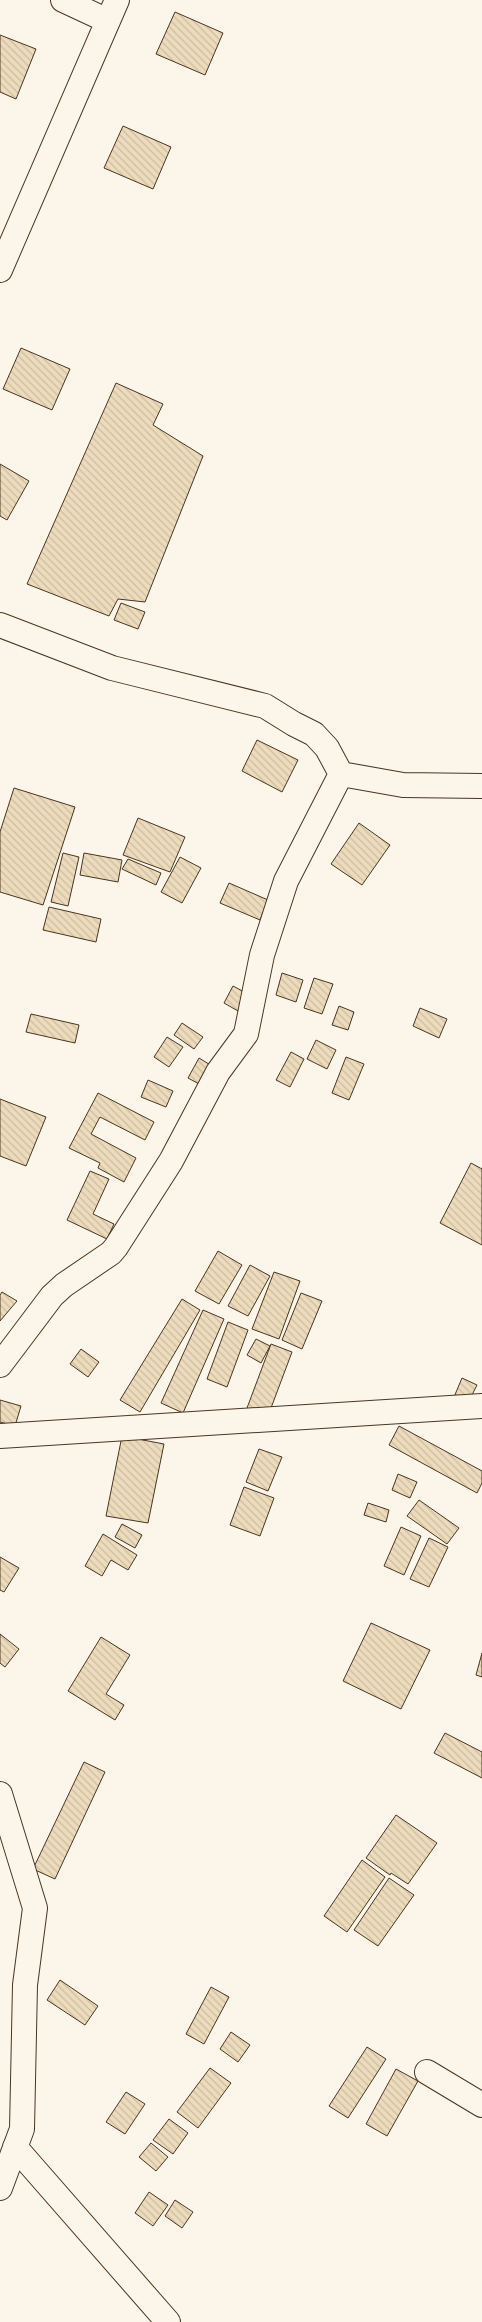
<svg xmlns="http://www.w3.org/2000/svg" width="482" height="2322" font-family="Overpass,sans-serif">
	<defs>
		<pattern id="building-back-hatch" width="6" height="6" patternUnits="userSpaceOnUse" patternTransform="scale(1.25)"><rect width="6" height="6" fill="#ecdcbc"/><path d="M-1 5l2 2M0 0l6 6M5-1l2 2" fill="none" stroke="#ccbda1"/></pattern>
	</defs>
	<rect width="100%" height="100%" fill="#fbf6e9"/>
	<!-- building -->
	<path fill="url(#building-back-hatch)" stroke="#4a3520" d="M 175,12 L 223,33 L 205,75 L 156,54 Z
		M 0,35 L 36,49 L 16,99 L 0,92 Z
		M 123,126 L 171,147 L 153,189 L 104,168 Z
		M 21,348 L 70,369 L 52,410 L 3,389 Z
		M 116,383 L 163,404 L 153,425 L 203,456 L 145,602 L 118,599 L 109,616 L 27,584 Z
		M 0,464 L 29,481 L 7,520 L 0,516 Z
		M 121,603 L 145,612 L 138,629 L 114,620 Z
		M 257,740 L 298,760 L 282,792 L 242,771 Z
		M 14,788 L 75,807 L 43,905 L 0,892 L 0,832 Z
		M 138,818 L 185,837 L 170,872 L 123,855 Z
		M 359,823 L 390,845 L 362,885 L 331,864 Z
		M 63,853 L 79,857 L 68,906 L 51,902 Z
		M 84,853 L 122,860 L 118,882 L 80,875 Z
		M 180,857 L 201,868 L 182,903 L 161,892 Z
		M 128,859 L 161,873 L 156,885 L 122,869 Z
		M 229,883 L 268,900 L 260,920 L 220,903 Z
		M 49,907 L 101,919 L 96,942 L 43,930 Z
		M 282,973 L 303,980 L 296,1002 L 276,995 Z
		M 314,978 L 333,984 L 322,1014 L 304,1008 Z
		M 233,986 L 248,994 L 238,1011 L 224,1003 Z
		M 339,1006 L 354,1012 L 348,1030 L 332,1025 Z
		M 420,1008 L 447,1019 L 439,1038 L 413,1026 Z
		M 31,1014 L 79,1025 L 75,1043 L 26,1032 Z
		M 182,1023 L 203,1037 L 194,1049 L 174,1035 Z
		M 167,1037 L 183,1047 L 169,1067 L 154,1057 Z
		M 316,1040 L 336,1050 L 327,1069 L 307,1059 Z
		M 291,1052 L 304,1059 L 290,1087 L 276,1080 Z
		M 346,1057 L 364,1064 L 349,1100 L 332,1093 Z
		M 199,1058 L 212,1066 L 201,1085 L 188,1078 Z
		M 148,1080 L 173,1091 L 166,1107 L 141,1097 Z
		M 98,1093 L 154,1122 L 145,1140 L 100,1117 L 91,1134 L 136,1158 L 124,1182 L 98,1168 L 100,1163 L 69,1148 Z
		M 0,1099 L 46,1117 L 26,1166 L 0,1156 Z
		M 471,1163 L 482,1169 L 482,1245 L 440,1223 Z
		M 90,1171 L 109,1179 L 93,1214 L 114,1224 L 107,1239 L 67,1220 Z
		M 218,1251 L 242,1265 L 219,1304 L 195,1291 Z
		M 250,1265 L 270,1276 L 248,1316 L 228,1306 Z
		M 274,1272 L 300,1281 L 279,1339 L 252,1329 Z
		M 2,1292 L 17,1301 L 0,1321 L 0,1295 Z
		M 301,1293 L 322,1301 L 302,1349 L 282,1340 Z
		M 182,1299 L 200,1310 L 140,1412 L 120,1400 Z
		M 203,1310 L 224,1319 L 183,1413 L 161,1403 Z
		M 228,1322 L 248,1330 L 227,1387 L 207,1379 Z
		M 256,1339 L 270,1346 L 261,1363 L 247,1355 Z
		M 271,1344 L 292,1352 L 268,1416 L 247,1408 Z
		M 81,1349 L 99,1362 L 88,1377 L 70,1364 Z
		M 462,1378 L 477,1385 L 468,1403 L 454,1397 Z
		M 0,1400 L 21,1406 L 15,1426 L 0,1422 Z
		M 399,1426 L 482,1471 L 482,1483 L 477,1493 L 389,1445 Z
		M 122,1436 L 164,1444 L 148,1523 L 106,1516 Z
		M 259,1449 L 282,1457 L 268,1491 L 246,1482 Z
		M 398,1474 L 417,1482 L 410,1498 L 392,1490 Z
		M 244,1487 L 274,1498 L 260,1536 L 230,1525 Z
		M 419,1500 L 459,1528 L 447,1544 L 407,1516 Z
		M 368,1503 L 389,1510 L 386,1522 L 364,1515 Z
		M 122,1524 L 142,1535 L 135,1548 L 115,1537 Z
		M 401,1527 L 421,1536 L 404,1575 L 384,1566 Z
		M 103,1534 L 137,1555 L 128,1570 L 111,1560 L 102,1576 L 85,1566 Z
		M 429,1538 L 448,1547 L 429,1587 L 410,1579 Z
		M 0,1557 L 19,1568 L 4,1592 L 0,1590 Z
		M 371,1623 L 430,1650 L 401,1709 L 343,1681 Z
		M 0,1634 L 19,1649 L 5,1667 L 0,1663 Z
		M 101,1637 L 130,1655 L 106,1694 L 124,1705 L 115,1720 L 68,1691 Z
		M 482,1653 L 482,1677 L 476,1675 Z
		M 445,1733 L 482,1752 L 482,1778 L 434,1753 Z
		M 84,1762 L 105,1772 L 55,1879 L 33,1869 Z
		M 396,1815 L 437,1843 L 408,1884 L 391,1873 L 390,1875 L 366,1858 Z
		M 362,1860 L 385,1877 L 347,1932 L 324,1916 Z
		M 389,1878 L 414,1895 L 378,1946 L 354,1930 Z
		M 60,1980 L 98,2006 L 85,2025 L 47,2000 Z
		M 211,1987 L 229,1997 L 204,2044 L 186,2034 Z
		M 231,2032 L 250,2045 L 238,2062 L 220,2049 Z
		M 367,2047 L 386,2059 L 348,2118 L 329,2106 Z
		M 210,2068 L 231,2083 L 198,2128 L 177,2112 Z
		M 396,2069 L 418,2081 L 387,2136 L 366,2124 Z
		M 126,2092 L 145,2104 L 125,2134 L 106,2122 Z
		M 169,2119 L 188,2133 L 173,2154 L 153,2140 Z
		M 151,2143 L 168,2157 L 156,2171 L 139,2157 Z
		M 149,2192 L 168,2205 L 153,2226 L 135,2213 Z
		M 175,2200 L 193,2212 L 182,2228 L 165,2216 Z"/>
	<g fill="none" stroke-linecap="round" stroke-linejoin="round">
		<!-- street casing -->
		<g stroke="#4a3520" stroke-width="26">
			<path id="street" d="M 63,0 L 108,21
				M 0,270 L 117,0
				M 0,625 L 112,668 L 265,706 L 294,724 L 314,734 L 327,748 L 341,774 L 403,785 L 482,786
				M 0,1365 L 52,1296 L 64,1285 L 111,1253 L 116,1247 L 171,1161 L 218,1072 L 246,1034 L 262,955 L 286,881 L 341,774
				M 0,1436 L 482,1406
				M 0,1794 L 35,1908 L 25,1985 L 22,2129 L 0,2188
				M 427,2072 L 482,2105
				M 15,2147 L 168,2322"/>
		</g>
		<!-- street -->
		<use href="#street" stroke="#fbf6e9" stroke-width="24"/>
	</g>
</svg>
